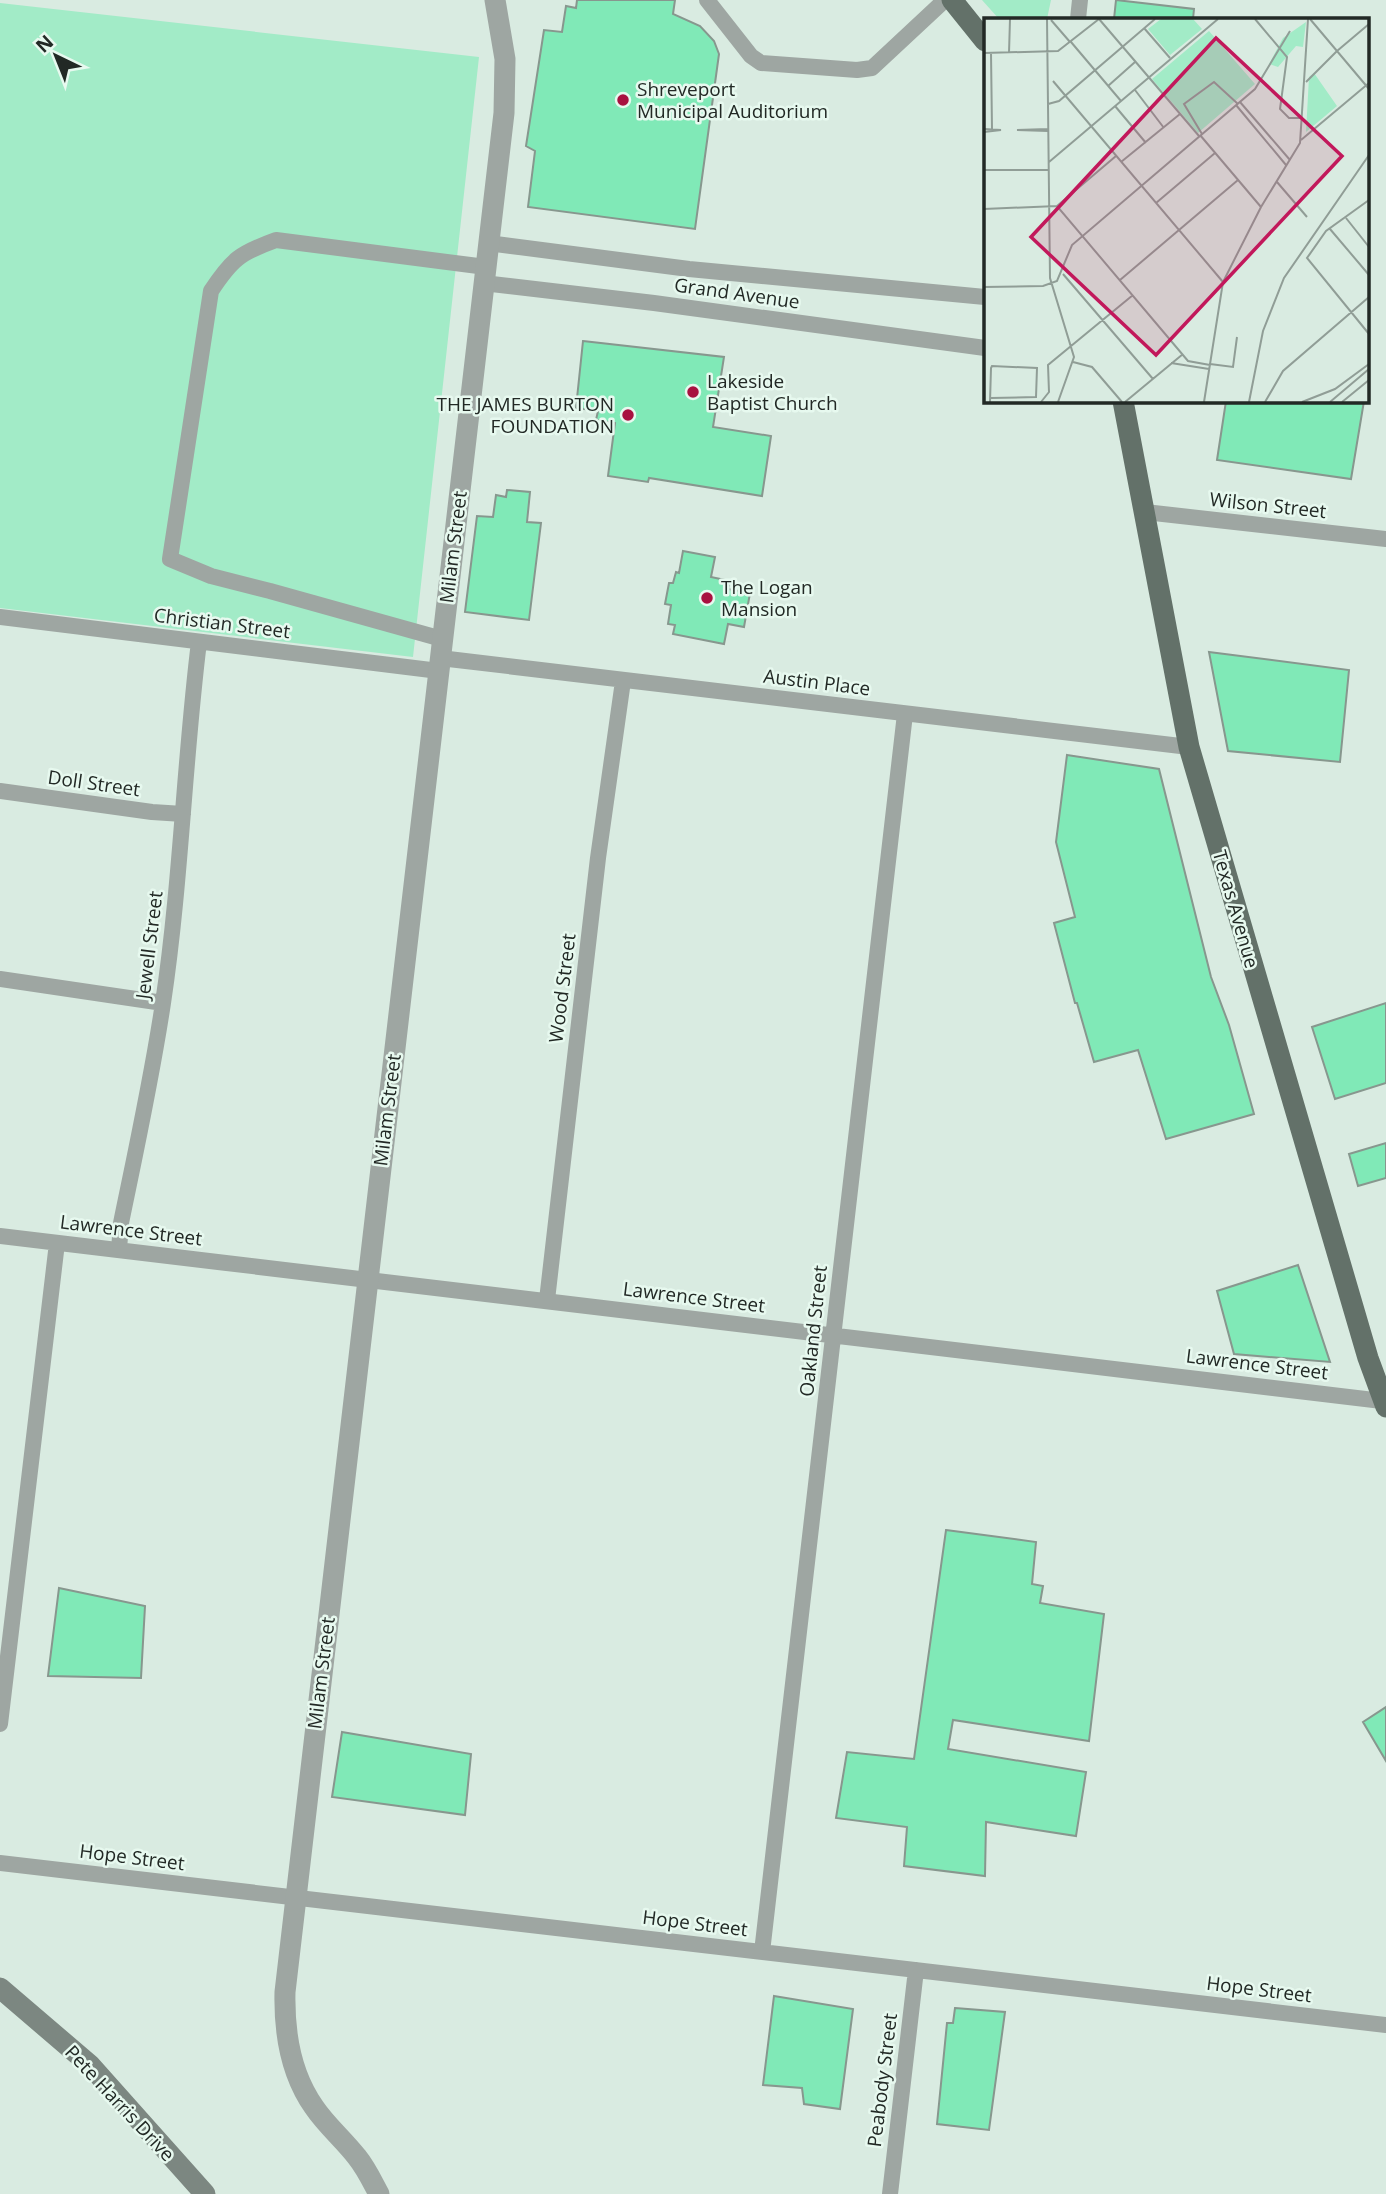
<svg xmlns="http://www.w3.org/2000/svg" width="1386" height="2194" font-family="'Open Sans',sans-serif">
	<rect width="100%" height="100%" fill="#d9ebe1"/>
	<!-- green -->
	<path fill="#a2ebc7" d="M 982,0 L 1051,0 L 1047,19 L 999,19 Z
		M 0,3 L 479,57 L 413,657 L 0,608 Z"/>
	<!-- building -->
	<path fill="#80e9b7" stroke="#87978e" stroke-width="2" d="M 577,0 L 675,0 L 673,14 L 700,26 L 714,41 L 719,54 L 695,229 L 528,207 L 535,151 L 526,146 L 544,30 L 562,32 L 566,6 L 576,8 Z
		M 1116,0 L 1194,9 L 1193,19 L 1114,19 Z
		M 583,341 L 724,357 L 713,427 L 771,436 L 762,496 L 649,478 L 648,482 L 608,476 L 615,423 L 596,420 L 598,411 L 576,408 Z
		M 1226,401 L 1364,401 L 1351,479 L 1217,460 Z
		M 507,490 L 530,492 L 527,522 L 541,523 L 529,620 L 465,612 L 477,516 L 493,517 L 496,495 L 506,497 Z
		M 683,551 L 715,557 L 711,577 L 730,581 L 728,589 L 750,593 L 744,627 L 728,624 L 724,644 L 673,634 L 675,625 L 668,624 L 671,605 L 665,604 L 669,583 L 673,583 L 676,572 L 679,573 Z
		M 1209,652 L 1349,670 L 1340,762 L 1228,751 Z
		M 1067,755 L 1159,769 L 1211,977 L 1229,1025 L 1254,1114 L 1166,1139 L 1138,1050 L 1094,1062 L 1077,1003 L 1075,1003 L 1054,923 L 1075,917 L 1056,842 Z
		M 1386,1003 L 1386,1083 L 1335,1099 L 1312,1027 Z
		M 1386,1143 L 1386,1178 L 1358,1186 L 1349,1154 Z
		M 1298,1265 L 1330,1362 L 1234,1354 L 1217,1291 Z
		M 946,1530 L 1036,1542 L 1032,1584 L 1043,1586 L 1040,1603 L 1104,1614 L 1089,1741 L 953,1720 L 948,1749 L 1086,1772 L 1076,1836 L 986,1822 L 985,1876 L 904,1866 L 907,1827 L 836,1818 L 847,1752 L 914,1759 Z
		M 59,1588 L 145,1606 L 141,1678 L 48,1676 Z
		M 1386,1707 L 1386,1761 L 1363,1722 Z
		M 342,1732 L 471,1754 L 465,1815 L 332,1797 Z
		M 774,1996 L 853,2009 L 840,2109 L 804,2104 L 802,2088 L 763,2085 Z
		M 955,2008 L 1005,2012 L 989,2130 L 937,2124 L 947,2023 L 953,2023 Z"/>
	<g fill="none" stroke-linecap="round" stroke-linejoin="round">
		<!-- minor -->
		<path stroke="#9ea6a2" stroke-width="16" d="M 707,0 L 751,56 L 761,63 L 857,70 L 872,68 L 945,0
			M 1078,19 L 1080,0
			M 488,243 L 689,269 L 985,297
			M 483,283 L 654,303 L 985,348
			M 1145,512 L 1386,539
			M 0,617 L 439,671
			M 442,639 L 270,591 L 211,576 L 170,559 L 211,291 C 232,259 240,253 276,240 L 486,267
			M 440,658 L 1189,747
			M 0,791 L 152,812 L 183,814
			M 0,979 L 163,1003
			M 0,1236 L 1382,1401
			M 119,1250 L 121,1223 C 136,1150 152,1077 163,1003 C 181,883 184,762 199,642
			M 547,1300 L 598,858 L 623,681
			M 0,1724 L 57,1243
			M 0,1863 L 1386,2025
			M 762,1952 L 905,714
			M 890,2194 L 916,1970"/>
		<!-- tertiary -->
		<path stroke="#9ea6a2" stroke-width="21" d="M 379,2194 C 372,2181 366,2168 357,2157 C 343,2139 326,2125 314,2107 C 290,2073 284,2033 285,1992 L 504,113 L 505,59 L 495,0"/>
		<!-- secondary -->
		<path stroke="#7c8781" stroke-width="21" d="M 0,1988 L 90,2065 L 205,2194"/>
		<!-- primary -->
		<path stroke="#637169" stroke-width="21" d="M 952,0 L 985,41
			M 1123,401 L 1189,747 L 1368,1358 L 1386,1407"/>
	</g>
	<!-- markers -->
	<g fill="#a81140" stroke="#e7f9ef" stroke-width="2.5">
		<circle cx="623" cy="100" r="7"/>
		<circle cx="693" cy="392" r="7"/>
		<circle cx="628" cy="415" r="7"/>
		<circle cx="707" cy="598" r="7"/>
	</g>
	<g text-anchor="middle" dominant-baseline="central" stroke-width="5" stroke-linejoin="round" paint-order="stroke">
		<!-- poi labels -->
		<g font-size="19" fill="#222925" stroke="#e7f9ef" text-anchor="start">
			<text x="637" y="89">Shreveport<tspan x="637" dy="22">Municipal Auditorium</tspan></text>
			<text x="707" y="381">Lakeside<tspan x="707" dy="22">Baptist Church</tspan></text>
			<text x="614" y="404" text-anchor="end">THE JAMES BURTON<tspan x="614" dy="22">FOUNDATION</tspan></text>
			<text x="721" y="587">The Logan<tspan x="721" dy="22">Mansion</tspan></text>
		</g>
		<!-- street labels -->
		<g font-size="19" fill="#222925" stroke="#e7f9ef">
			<text transform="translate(737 293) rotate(8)">Grand Avenue</text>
			<text transform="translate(1268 505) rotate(6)">Wilson Street</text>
			<text transform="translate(453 547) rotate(-83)">Milam Street</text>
			<text transform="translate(222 623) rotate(7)">Christian Street</text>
			<text transform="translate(817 682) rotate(7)">Austin Place</text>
			<text transform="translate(94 783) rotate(8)">Doll Street</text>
			<text transform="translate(1236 909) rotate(74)">Texas Avenue</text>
			<text transform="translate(149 945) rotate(-83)">Jewell Street</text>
			<text transform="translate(562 988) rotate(-83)">Wood Street</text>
			<text transform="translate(387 1110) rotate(-83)">Milam Street</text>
			<text transform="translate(131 1230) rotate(7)">Lawrence Street</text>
			<text transform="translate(694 1297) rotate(7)">Lawrence Street</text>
			<text transform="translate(813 1331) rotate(-84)">Oakland Street</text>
			<text transform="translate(1257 1364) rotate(7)">Lawrence Street</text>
			<text transform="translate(321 1673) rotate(-83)">Milam Street</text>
			<text transform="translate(132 1857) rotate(7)">Hope Street</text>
			<text transform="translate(695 1923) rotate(7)">Hope Street</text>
			<text transform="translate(1259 1989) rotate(7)">Hope Street</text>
			<text transform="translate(882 2080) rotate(-83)">Peabody Street</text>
			<text transform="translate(120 2103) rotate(47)">Pete Harris Drive</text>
		</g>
	</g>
	<!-- overview -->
	<g transform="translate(984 18)">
		<rect width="385" height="385" fill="#d9ebe1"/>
		<path d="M 177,1 L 209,1 L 218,11 L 186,37 L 164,11 ZM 322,4 L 319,29 L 312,28 L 294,49 L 285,46 L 299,20 ZM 225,13 L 271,66 L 214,115 L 168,61 ZM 330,55 L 353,88 L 322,114 L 325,59 Z" fill="#a2ebc7"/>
		<path fill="none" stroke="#909d96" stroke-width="2" d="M 63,1 L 66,260 L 90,339 L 74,384M 115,1 L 215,118M 271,1 L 303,39 L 296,91 L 305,100 L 316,100M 326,1 L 385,71M 67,2 L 86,24M 160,10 L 186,40M 87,24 L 137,83M 353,33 L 385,6M 0,35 L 74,33 L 115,1M 7,35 L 8,111M 25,35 L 26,1M 69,63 L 239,264M 322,64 L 353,33M 124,68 L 151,44M 151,72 L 180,110M 256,84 L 306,142M 64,86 L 75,83 L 171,1M 252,87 L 302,147M 131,88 L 162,125M 0,111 L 17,112 L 0,114M 64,111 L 33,112 L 64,113M 218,116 L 200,86 L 230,64 L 254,86M 216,117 L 277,189M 317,122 L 385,65M 65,144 L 234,1M 137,144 L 196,96M 0,152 L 64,152M 293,164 L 323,199M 385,182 L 342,213 L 323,240 L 385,316M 172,185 L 231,135M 73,188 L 132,138M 0,191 L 73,188 L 204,343 L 226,347M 362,200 L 385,229M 346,211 L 385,257M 79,256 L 169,361M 136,262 L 254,162M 0,269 L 59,268 L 73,263 L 88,227 L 271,71 L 306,13M 89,344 L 108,349 L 138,384M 187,345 L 225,351M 226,346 L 249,349 L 253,319M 6,384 L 7,350 L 8,348 L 53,350 L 52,379 L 7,380M 57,384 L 65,374 L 64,347 L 149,277M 141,384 L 199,336M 220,384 L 239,264 L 277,189 L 316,125 L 324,1M 265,384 L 279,313 L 300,260 L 385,137M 281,384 L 299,353 L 385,279M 318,384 L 351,371 L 385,346M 346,384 L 385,351M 358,384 L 385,362"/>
		<path fill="#c2185b" fill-opacity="0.15" stroke="#c2185b" stroke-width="3.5" d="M 232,20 L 358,138 L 172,337 L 47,219 Z"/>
		<rect width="385" height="385" fill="none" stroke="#222925" stroke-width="3.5"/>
	</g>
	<!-- north arrow -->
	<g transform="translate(56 56) rotate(317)" stroke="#e7f9ef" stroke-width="5" paint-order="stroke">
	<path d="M0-5L12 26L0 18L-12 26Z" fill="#222925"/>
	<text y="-10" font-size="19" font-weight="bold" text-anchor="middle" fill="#222925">N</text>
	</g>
</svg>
